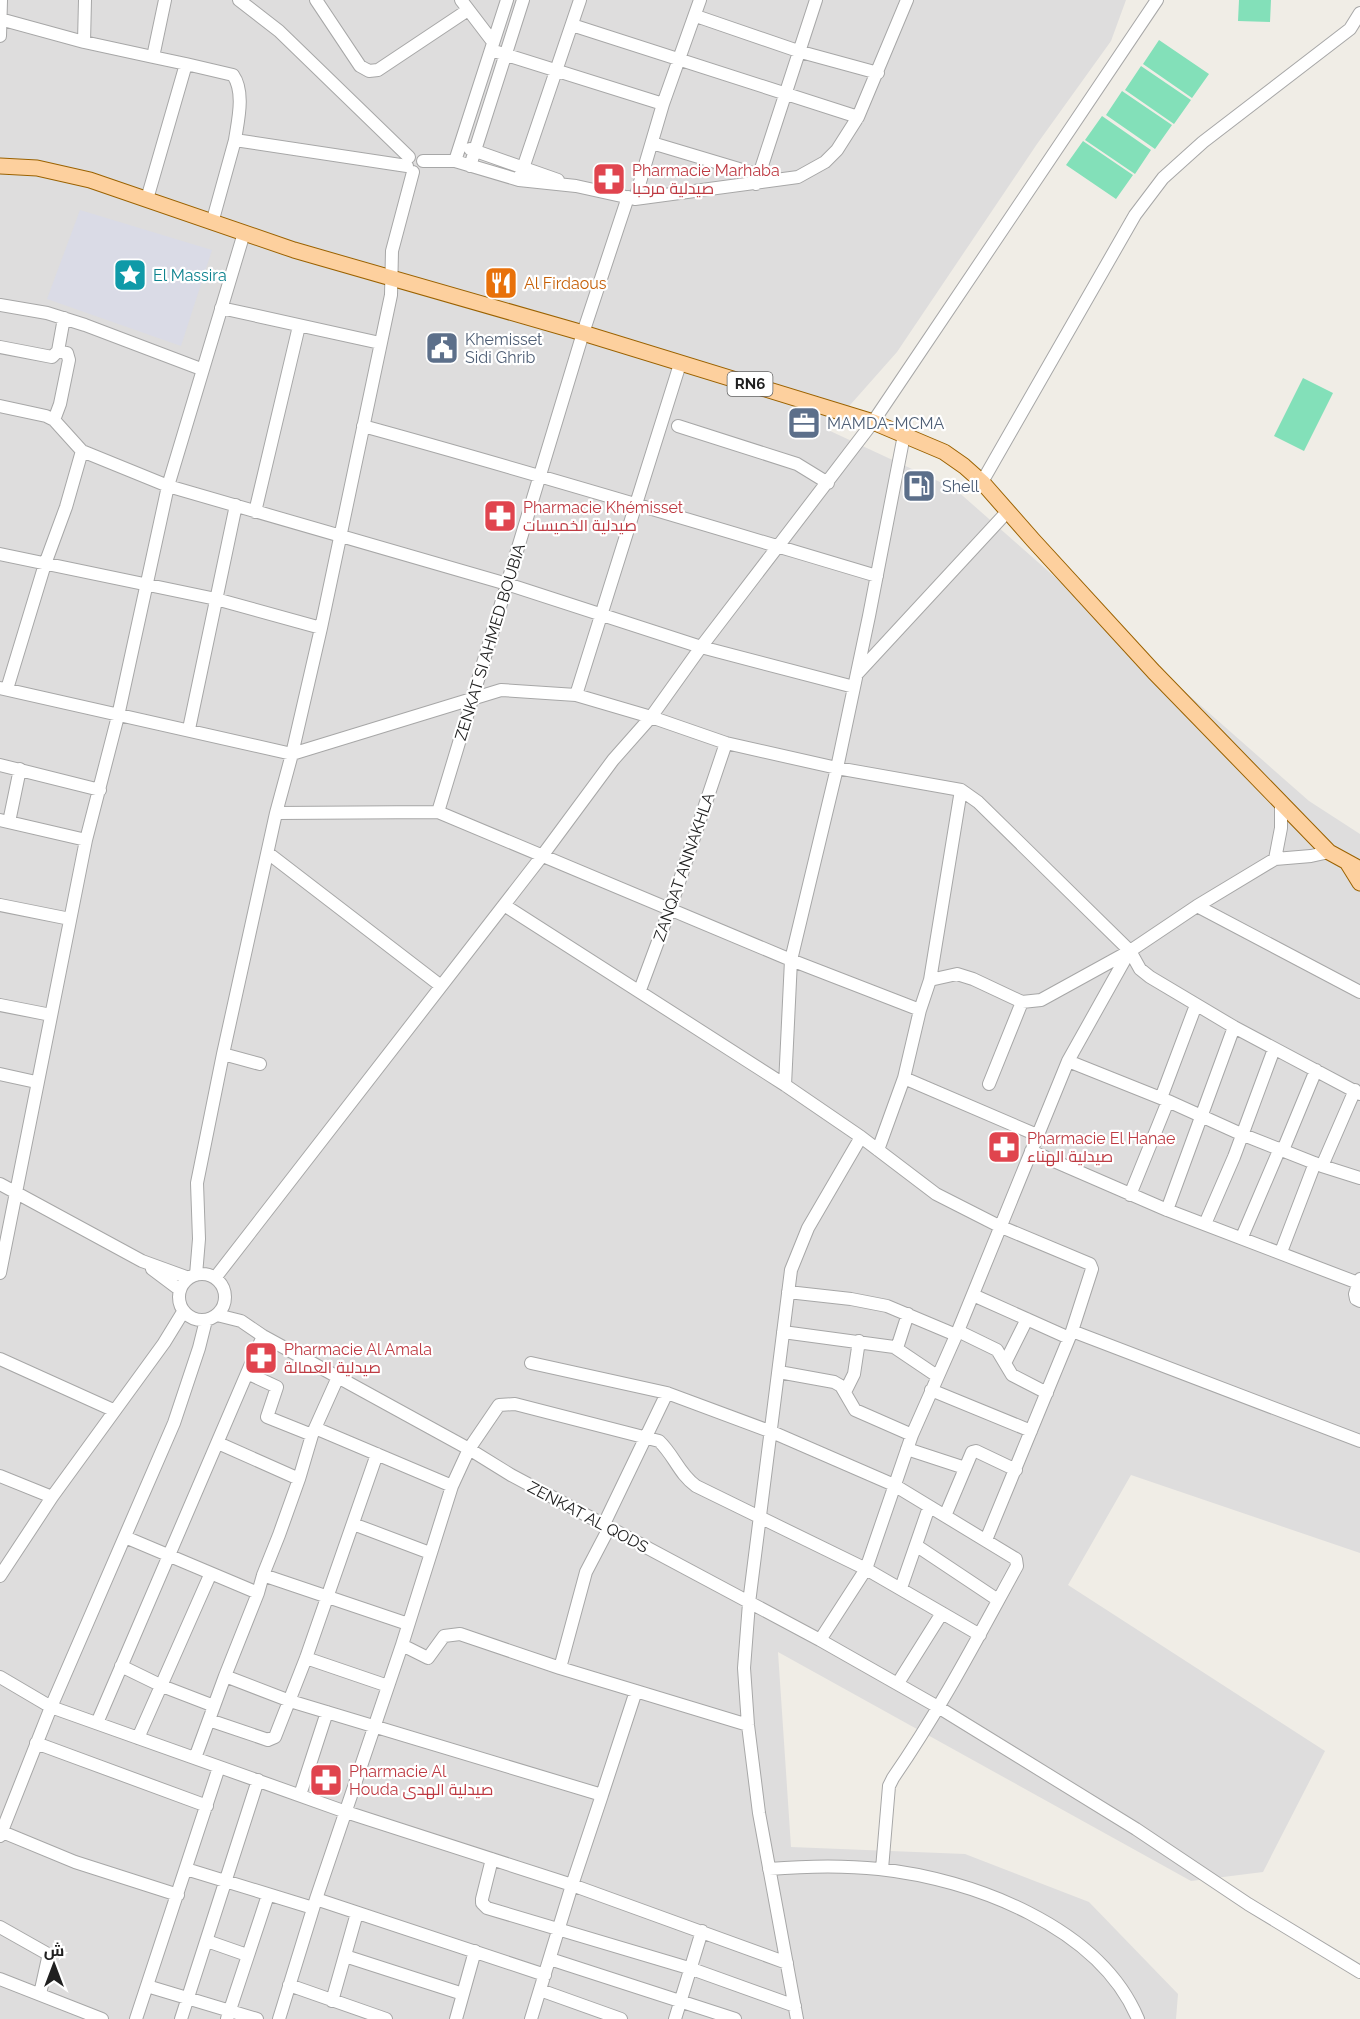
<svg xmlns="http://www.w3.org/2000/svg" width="1360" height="2019" font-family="Raleway,Cairo,sans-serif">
	<rect width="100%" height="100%" fill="#f0ede6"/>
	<!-- residential -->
	<path fill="#dedddd" d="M 0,0 L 1126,0 L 1111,41 L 1037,144 L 897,352 L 828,430 L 955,489 L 1309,801 L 1360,834 L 1360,1553 L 1131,1475 L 1068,1585 L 1325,1751 L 1263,1872 L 1191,1881 L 778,1652 L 791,1847 L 965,1854 L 1089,1902 L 1178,1994 L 1176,2019 L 0,2019 Z"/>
	<!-- pitch -->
	<path fill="#83e0b9" d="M 1239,0 L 1271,0 L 1270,22 L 1238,21 Z
		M 1159,40 L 1209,74 L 1192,98 L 1143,64 Z
		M 1141,66 L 1191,100 L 1174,124 L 1125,90 Z
		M 1122,91 L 1172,125 L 1155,149 L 1106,115 Z
		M 1102,116 L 1151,150 L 1135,174 L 1085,140 Z
		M 1083,141 L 1133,175 L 1116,199 L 1066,165 Z
		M 1303,378 L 1333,393 L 1304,451 L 1274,436 Z"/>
	<!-- plaza -->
	<path fill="#dadbe6" d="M 80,210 L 212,250 L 181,346 L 47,299 Z"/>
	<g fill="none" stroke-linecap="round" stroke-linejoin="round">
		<!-- minor casing -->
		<g stroke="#a7a7a7" stroke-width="14">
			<path id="minor" d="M 165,0 L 153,57 L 186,64
				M 239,0 L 279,31 L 409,157
				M 316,0 L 360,66 L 369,71 L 378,70 L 468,10
				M 461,0 L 493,42
				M 696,16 L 801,52 L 878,73
				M 0,19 L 84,42 L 153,57
				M 572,25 L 858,117
				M 0,36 L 1,0
				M 84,42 L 85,0
				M 491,50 L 663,104
				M 652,143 L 759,175
				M 470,149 L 558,180
				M 423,161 L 455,161 L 519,180 L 576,186 L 635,199 L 798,177 L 825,162 L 837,150 L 858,117 L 907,0
				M 455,161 L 507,0
				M 470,166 L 523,0
				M 519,180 L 580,0
				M 756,184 L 816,0
				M 147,199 L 186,64 L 233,75 C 245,92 238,120 235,140
				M 635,199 L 663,104 L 700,0
				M 212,223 L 235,140 L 407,166
				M 0,305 L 47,313 L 85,325 L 201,369
				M 221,308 L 380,343
				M 0,347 L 52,357 L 58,351 L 64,318
				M 0,406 L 46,416 L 54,420 L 82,451 L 168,486 L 507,584 L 701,647 L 854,687
				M 54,420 L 60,404 L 69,360 L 67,353 L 58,351
				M 363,426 C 535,473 706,525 877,576
				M 678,426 L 797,464 L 828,483
				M 982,482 L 1135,215 L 1163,178 L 1203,142 L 1350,29 L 1360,13
				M 255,512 L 299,326
				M 0,554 L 216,599 L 321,628
				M 857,674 L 1007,512
				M 0,688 L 292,754 L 501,690 L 576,695 L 651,717 L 726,743 L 837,768 L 961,790 L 978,802 L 1130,951 L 1140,969 L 1150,977 L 1234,1027 L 1360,1094
				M 7,689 L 45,564 L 66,507 L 82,451
				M 576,695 L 680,364
				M 189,729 L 236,505
				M 0,765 L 100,790
				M 438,812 L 583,333 L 628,197
				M 276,813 L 438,812 L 791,960 L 920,1010 L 930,980 L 957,974 L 973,979 L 1022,1002 L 1041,1000 L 1130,951 L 1197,906 L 1275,859 L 1311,856 L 1329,852
				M 0,820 L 86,840
				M 9,822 L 20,769
				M 268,853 L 441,986
				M 1275,859 L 1281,828 L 1281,802
				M 0,905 L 70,919
				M 504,905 L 785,1085 L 861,1137 L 936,1194 L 999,1226 L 1090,1264 L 1092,1269 L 1072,1331 L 986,1540
				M 1197,906 L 1360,992
				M 930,980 L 961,790
				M 640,990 L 670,909 L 726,743
				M 0,1005 L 51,1015
				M 223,1054 L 260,1064
				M 1068,1061 L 1168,1101 L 1241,1134 L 1322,1166 L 1360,1178
				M 0,1074 L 36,1082
				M 904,1078 L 1037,1135
				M 989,1084 L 1022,1002
				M 785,1085 L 791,960 L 837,768 L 869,616 L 904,435
				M 1161,1098 L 1196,1005
				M 878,1150 L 904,1078 L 920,1010
				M 1283,1150 L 1316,1070
				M 1031,1151 L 1167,1210 L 1358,1283
				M 1322,1166 L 1355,1090
				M 0,1184 L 142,1261 L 189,1278
				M 1130,1195 L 1168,1101
				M 1167,1210 L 1234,1027
				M 1205,1224 L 1234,1157 L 1274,1049
				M 1242,1237 L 1280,1148
				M 1281,1252 L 1315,1163
				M 152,1269 L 180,1290
				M 0,1273 L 86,840 L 118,716 L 168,486 L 244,233
				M179 1297a23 23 0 1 1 46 0a23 23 0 1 1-46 0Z
				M 196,1275 L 199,1239 L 197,1183 L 223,1054 L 276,813 L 292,754 L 321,628 L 391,295 L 392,251 L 413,172
				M 215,1278 L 542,856 L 613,760 L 651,717 L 701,647 L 873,422 L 1157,0
				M 1360,1279 L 1355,1294 L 1356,1299 L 1360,1301
				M 788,1292 L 851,1299 L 887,1306 L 956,1335
				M 973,1295 L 1069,1338
				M 217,1315 L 241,1321 L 263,1336 L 469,1449 L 511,1475 L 820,1640 L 938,1707 L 1136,1829 L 1248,1904 L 1360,1972
				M 958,1331 L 997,1350 L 1012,1375 L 1047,1393
				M 1072,1331 L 1360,1441
				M 783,1332 L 894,1347 L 937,1376
				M 897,1348 L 908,1314
				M 0,1359 L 113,1410
				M 531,1363 L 667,1393 L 772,1432 L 894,1485 L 1016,1559 L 1017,1566 C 978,1637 940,1710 893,1778 L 889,1786 L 882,1869
				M 1005,1363 L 1027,1319
				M 779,1372 L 834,1382 L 841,1386 L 855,1410 L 912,1435
				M 247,1373 L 277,1387 L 267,1417 L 312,1435
				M 931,1390 L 1031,1431
				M 845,1392 L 854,1374 L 859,1341
				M 315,1428 L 452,1486
				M 218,1443 L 299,1479
				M 907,1449 L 965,1468
				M 0,1476 L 52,1497
				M 945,1516 L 972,1452 L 976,1451 L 1016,1470
				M 353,1524 L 430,1553
				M 603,1526 L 667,1393
				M 125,1537 L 258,1593
				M 917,1546 L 998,1600
				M 263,1575 L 408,1624
				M 0,1576 L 52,1497 L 164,1343 L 183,1312
				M 901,1588 L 929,1507
				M 820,1640 L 866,1569 L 912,1435 L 958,1331 L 1068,1061 L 1129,952
				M 402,1645 L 428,1658 L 444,1636 L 460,1634 L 560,1668 L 748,1725
				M 306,1658 L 388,1686
				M 121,1666 L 162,1686 L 214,1706
				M 560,1668 L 586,1572 L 609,1528
				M 225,1676 L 290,1701 L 602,1795 L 572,1885 L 531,2019
				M 0,1677 L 51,1707 L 346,1812 L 572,1885 L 787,1963
				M 898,1683 L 942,1613
				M 209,1720 L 268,1740 L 275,1737 L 306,1658 L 377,1454
				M 97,1723 L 263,1336
				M 138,1738 L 210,1575
				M 36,1743 L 207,1806
				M 195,1758 L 225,1676 L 258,1593 L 263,1575 L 279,1535 L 299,1479 L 312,1435 L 338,1377
				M 300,1795 L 327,1712
				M 602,1795 L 636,1691
				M 0,1831 L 75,1862 L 178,1895
				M 0,1836 L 51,1707 L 174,1423 L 199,1348 L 206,1320
				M 492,1859 L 482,1899 L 482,1903 L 487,1908 L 692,1969 L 795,2006
				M 186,1869 L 313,1908
				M 769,1869 C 806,1866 842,1865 879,1869 C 972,1879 1099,1926 1138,2019
				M 316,1899 L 545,1975
				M 0,1927 L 46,1953 L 48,1958 L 40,1994
				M 207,1941 L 247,1955
				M 345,1956 L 463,1994
				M 550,1959 L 735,2019
				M 0,1979 L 102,2019
				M 289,1985 L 386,2019
				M 147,1986 L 257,2019
				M 540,1990 L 621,2019
				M 332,2001 L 357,1913
				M 136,2019 L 219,1767
				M 181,2019 L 258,1780
				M 227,2019 L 268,1895
				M 279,2019 L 316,1899 L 402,1645 L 452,1486 L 469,1449 L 499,1405 L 515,1404 L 659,1441 C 674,1455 679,1474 696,1486 L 866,1569 L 980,1635
				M 456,2019 L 475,1951
				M 675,2019 L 702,1931
				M 797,2019 L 759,1813 L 748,1725 L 744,1668 L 749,1603 L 791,1270 L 808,1228 L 861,1137"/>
		</g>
		<!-- major casing -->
		<g stroke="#9b6200" stroke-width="17">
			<path id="major" d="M 0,166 L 37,168 L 90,180 L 294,250 L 583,333 L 873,422 L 944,452 L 964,466 L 982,482 L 1033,540 L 1154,672 L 1329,852 L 1360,869
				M 1347,862 L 1360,883"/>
		</g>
		<!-- minor -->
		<use href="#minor" stroke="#fff" stroke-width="12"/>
		<!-- major -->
		<use href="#major" stroke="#fdd09e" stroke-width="15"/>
	</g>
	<!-- icons -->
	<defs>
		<g id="pharmacy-square" transform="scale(1.725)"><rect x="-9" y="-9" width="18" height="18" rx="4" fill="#e0444e" stroke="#fff"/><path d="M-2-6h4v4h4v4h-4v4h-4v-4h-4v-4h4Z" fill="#fff"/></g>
		<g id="sight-square" transform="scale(1.725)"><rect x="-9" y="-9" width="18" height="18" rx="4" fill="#0f9aa8" stroke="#fff"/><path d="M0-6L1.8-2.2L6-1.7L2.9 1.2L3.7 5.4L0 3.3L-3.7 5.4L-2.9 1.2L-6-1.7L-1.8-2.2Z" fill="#fff"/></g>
		<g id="restaurant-square" transform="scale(1.725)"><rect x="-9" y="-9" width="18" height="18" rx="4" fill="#e8710a" stroke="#fff"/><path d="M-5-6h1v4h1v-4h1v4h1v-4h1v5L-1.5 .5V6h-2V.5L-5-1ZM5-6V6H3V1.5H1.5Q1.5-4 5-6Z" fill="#fff"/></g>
		<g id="civic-square" transform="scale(1.725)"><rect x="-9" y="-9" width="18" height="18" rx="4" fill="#5c6f8a" stroke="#fff"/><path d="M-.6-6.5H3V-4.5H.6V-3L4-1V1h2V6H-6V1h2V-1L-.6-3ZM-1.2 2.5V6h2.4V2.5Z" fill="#fff"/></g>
		<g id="office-square" transform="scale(1.725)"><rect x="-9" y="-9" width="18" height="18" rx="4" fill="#5c6f8a" stroke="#fff"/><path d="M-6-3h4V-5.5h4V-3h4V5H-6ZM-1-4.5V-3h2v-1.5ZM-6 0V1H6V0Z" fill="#fff"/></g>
		<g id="fuel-square" transform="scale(1.725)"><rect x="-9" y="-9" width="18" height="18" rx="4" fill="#5c6f8a" stroke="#fff"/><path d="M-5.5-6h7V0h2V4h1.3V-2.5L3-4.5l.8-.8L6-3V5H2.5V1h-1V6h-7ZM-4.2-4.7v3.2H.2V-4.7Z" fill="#fff"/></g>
	</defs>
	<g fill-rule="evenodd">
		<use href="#pharmacy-square" x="609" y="179"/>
		<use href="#sight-square" x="130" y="275"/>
		<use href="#restaurant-square" x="501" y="283"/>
		<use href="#civic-square" x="442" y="348"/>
		<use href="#office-square" x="804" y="423"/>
		<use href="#fuel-square" x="919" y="486"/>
		<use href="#pharmacy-square" x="500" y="516"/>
		<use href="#pharmacy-square" x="1004" y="1147"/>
		<use href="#pharmacy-square" x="261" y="1358"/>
		<use href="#pharmacy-square" x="326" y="1780"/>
	</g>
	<g text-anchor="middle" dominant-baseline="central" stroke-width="4.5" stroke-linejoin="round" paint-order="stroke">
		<!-- shield labels -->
		<rect fill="#fff" stroke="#636363" stroke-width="1.5" x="727.5" y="372" width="45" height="24" rx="4.5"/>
		<g font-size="15" font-weight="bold" fill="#202020">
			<text x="750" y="384">RN6</text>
		</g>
		<!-- health labels -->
		<g font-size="16" fill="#be3a42" stroke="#fff" text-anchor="start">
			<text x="632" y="170">Pharmacie Marhaba<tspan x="632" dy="18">صيدلية مرحبا</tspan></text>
			<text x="523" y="507">Pharmacie Khémisset<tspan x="523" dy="18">صيدلية الخميسات</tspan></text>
			<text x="1027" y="1138">Pharmacie El Hanae<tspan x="1027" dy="18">صيدلية الهناء</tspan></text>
			<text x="284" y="1349">Pharmacie Al Amala<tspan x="284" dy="18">صيدلية العمالة</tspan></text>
			<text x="349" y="1771">Pharmacie Al<tspan x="349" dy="18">Houda صيدلية الهدى</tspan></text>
		</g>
		<!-- culture labels -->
		<g font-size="16" fill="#0d838f" stroke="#fff" text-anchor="start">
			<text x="153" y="275">El Massira</text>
		</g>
		<!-- food labels -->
		<g font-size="16" fill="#c56008" stroke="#fff" text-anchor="start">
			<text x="524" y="283">Al Firdaous</text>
		</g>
		<!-- service labels -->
		<g font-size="16" fill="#4e5e75" stroke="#fff" text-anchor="start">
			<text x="465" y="339">Khemisset<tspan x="465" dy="18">Sidi Ghrib</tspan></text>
			<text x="827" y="423">MAMDA-MCMA</text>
			<text x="942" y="486">Shell</text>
		</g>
		<!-- street labels -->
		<g font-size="16" fill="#202020" stroke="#fff">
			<text transform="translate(490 642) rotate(-73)">ZENKAT SI AHMED BOUBIA</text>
			<text transform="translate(684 867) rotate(-71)">ZANQAT ANNAKHLA</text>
			<text transform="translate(588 1517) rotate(28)">ZENKAT AL QODS</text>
		</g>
	</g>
	<!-- north arrow -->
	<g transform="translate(54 1965)" stroke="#ffffff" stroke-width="4.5" paint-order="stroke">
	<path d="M0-4.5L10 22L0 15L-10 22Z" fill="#202020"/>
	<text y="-9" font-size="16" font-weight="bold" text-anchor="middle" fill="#202020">ش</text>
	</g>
</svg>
